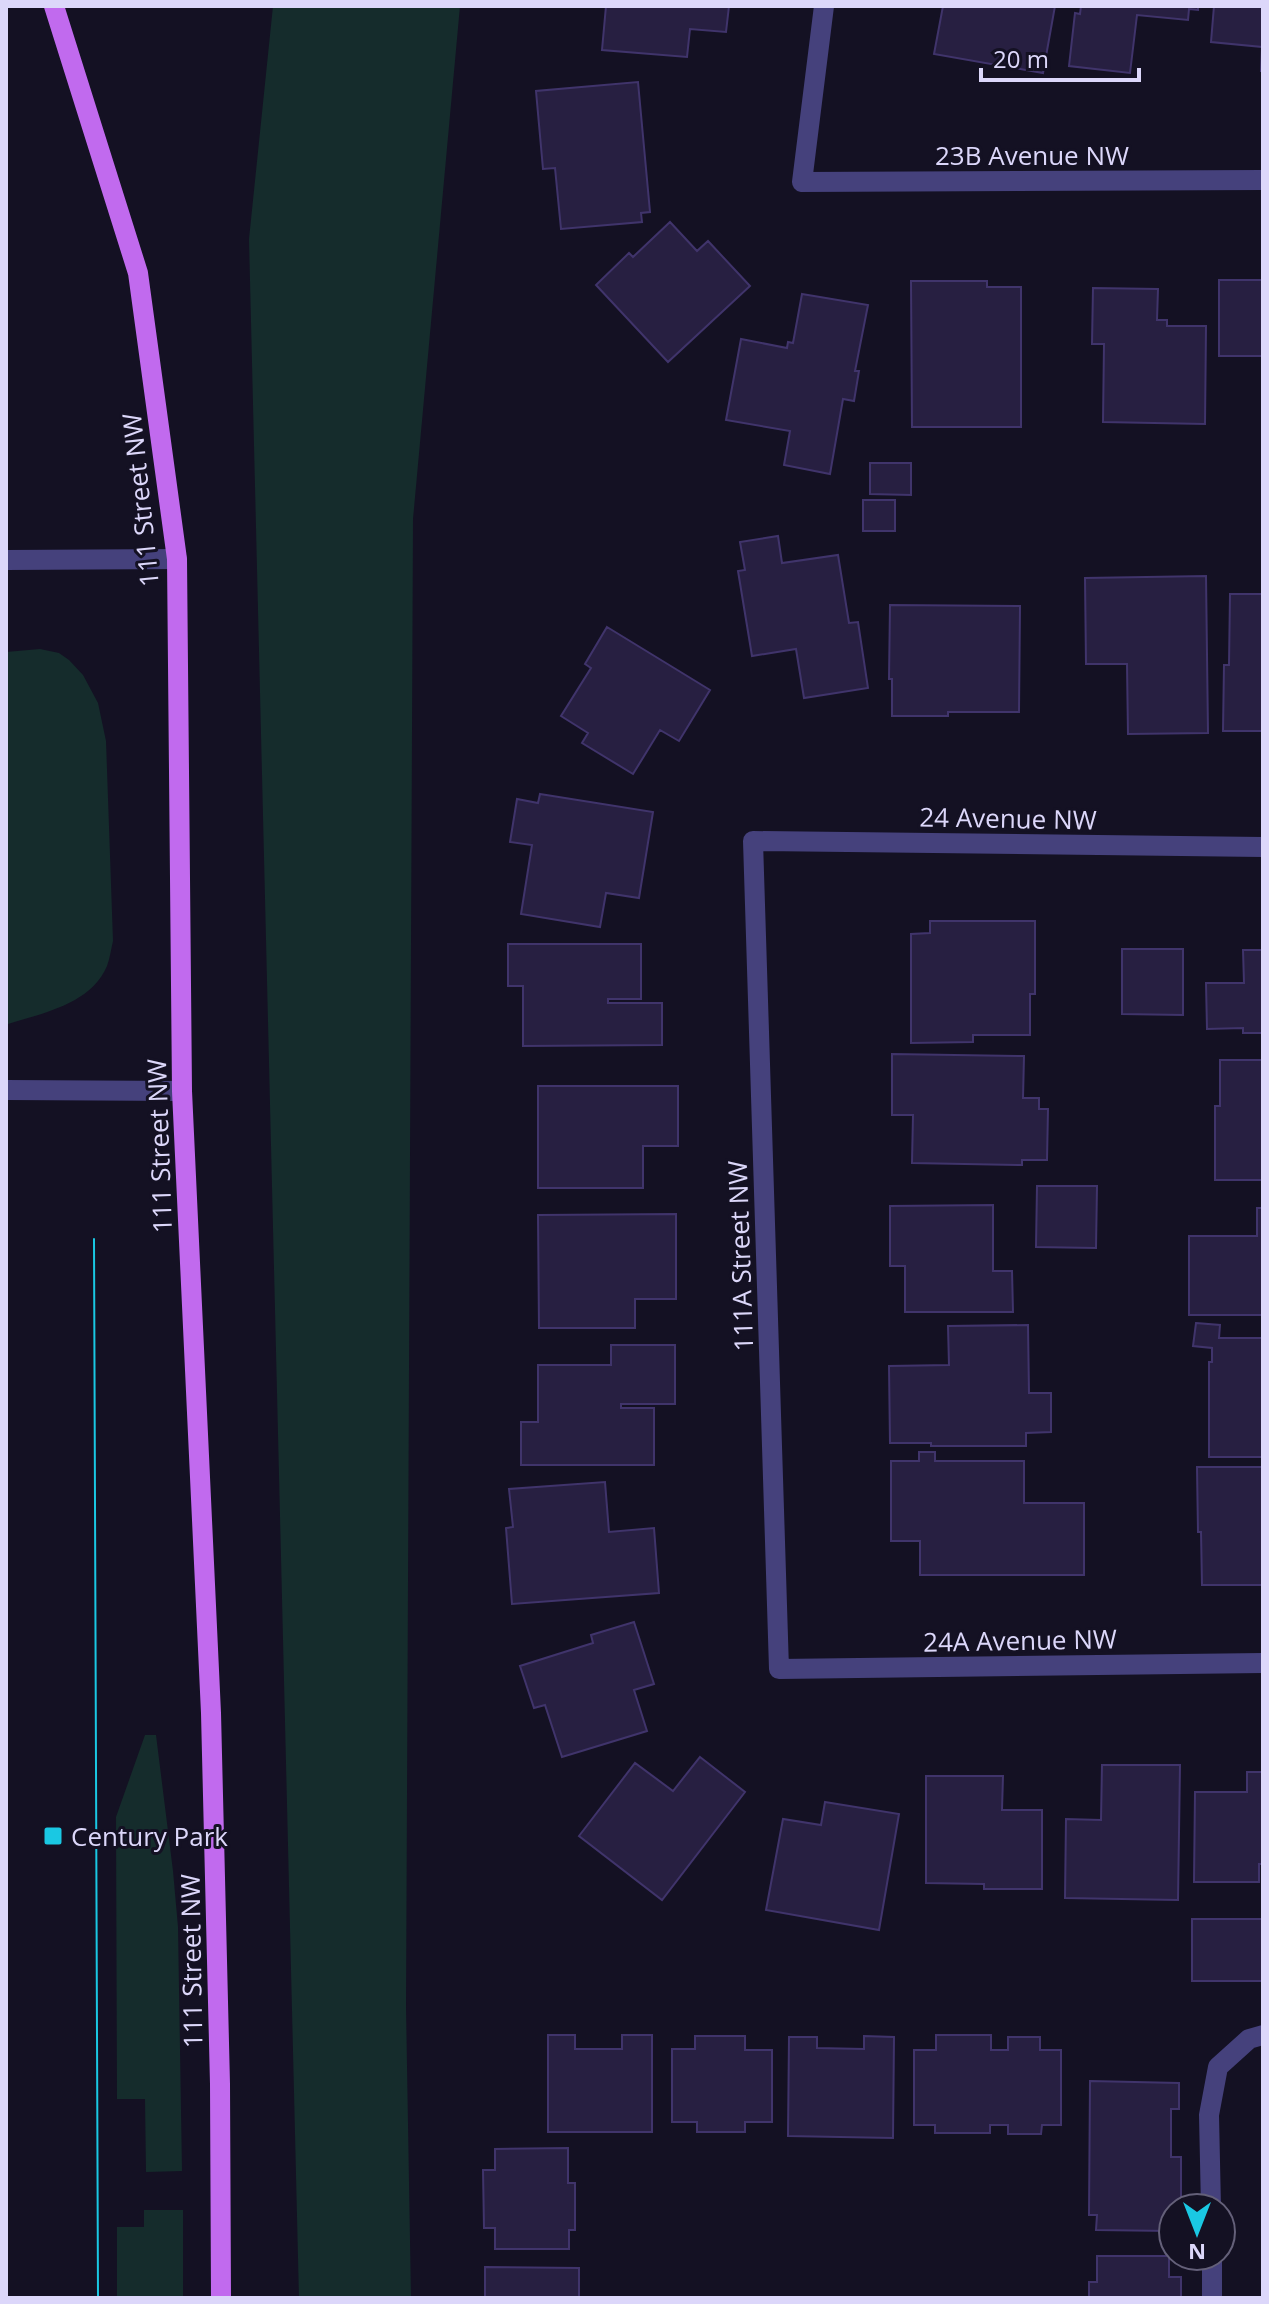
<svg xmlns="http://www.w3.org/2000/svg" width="1269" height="2304" font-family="'Open Sans',sans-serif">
	<rect width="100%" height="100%" fill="#141123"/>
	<!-- green -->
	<path fill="#152c2c" d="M 273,6 L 460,6 L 413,519 L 406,2007 L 411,2298 L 299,2298 L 249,239 Z
		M 40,649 L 59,653 L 69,660 L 83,675 L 98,703 L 106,741 L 113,941 C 111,949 110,958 107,966 C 91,1004 43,1013 8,1024 L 6,652 Z
		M 145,1735 L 156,1735 L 173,1871 L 178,1927 L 182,2171 L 146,2172 L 145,2099 L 117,2099 L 116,1817 Z
		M 144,2210 L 183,2210 L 183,2298 L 117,2298 L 117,2227 L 144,2227 Z"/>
	<!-- building -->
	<path fill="#271f41" stroke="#40346b" stroke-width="2" d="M 606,6 L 729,6 L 726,32 L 690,29 L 687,57 L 602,50 Z
		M 943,6 L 1055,6 L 1043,73 L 934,54 Z
		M 1081,6 L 1198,6 L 1198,10 L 1189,9 L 1188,20 L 1137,15 L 1130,73 L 1069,66 L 1075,13 L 1080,14 Z
		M 1214,6 L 1263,6 L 1263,71 L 1261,71 L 1262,47 L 1211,42 Z
		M 638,82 L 650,212 L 641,213 L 642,222 L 561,229 L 555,168 L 543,169 L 536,91 Z
		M 670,222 L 697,251 L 708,241 L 750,286 L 668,362 L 596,285 L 629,253 L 633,257 Z
		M 1219,280 L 1263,280 L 1263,356 L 1219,356 Z
		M 911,281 L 987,281 L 987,287 L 1021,287 L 1021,427 L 912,427 Z
		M 1093,288 L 1158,289 L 1157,320 L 1167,320 L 1167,326 L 1206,326 L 1205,424 L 1103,422 L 1104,344 L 1092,344 Z
		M 802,294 L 868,305 L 855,371 L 859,371 L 854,401 L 843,399 L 830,474 L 784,465 L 790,431 L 726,420 L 741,339 L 787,348 L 788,342 L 793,343 Z
		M 870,463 L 911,463 L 911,495 L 870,494 Z
		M 863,500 L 895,500 L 895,531 L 863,531 Z
		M 778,536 L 782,563 L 838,555 L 849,623 L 858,622 L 868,688 L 804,698 L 796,649 L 752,656 L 738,571 L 745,570 L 740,542 Z
		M 1206,576 L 1208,733 L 1128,734 L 1127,664 L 1086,664 L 1085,578 Z
		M 1230,594 L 1263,594 L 1263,731 L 1223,731 L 1224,665 L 1229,665 Z
		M 890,605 L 1020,606 L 1019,712 L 948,712 L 948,716 L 892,716 L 892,679 L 889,679 Z
		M 607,627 L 710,690 L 679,741 L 660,730 L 633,774 L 582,743 L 588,733 L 561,716 L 591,668 L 585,664 Z
		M 540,794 L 653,812 L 639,898 L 606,893 L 600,927 L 521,914 L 532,845 L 510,842 L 517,799 L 538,803 Z
		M 930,921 L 1035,921 L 1035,994 L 1030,994 L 1030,1035 L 973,1035 L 973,1042 L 911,1043 L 911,934 L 930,933 Z
		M 508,944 L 641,944 L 641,999 L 608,999 L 608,1003 L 662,1003 L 662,1045 L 523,1046 L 523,986 L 508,986 Z
		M 1122,949 L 1183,949 L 1183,1015 L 1122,1014 Z
		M 1243,950 L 1263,950 L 1263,1033 L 1243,1033 L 1243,1028 L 1207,1029 L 1206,983 L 1244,983 Z
		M 892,1054 L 1024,1056 L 1023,1098 L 1039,1098 L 1039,1109 L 1048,1109 L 1047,1160 L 1022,1160 L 1022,1165 L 912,1163 L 913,1115 L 892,1115 Z
		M 1220,1060 L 1263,1060 L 1263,1180 L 1215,1180 L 1215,1106 L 1220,1106 Z
		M 538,1086 L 678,1086 L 678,1146 L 643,1146 L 643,1188 L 538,1188 Z
		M 1037,1186 L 1097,1186 L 1096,1248 L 1036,1247 Z
		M 993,1205 L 993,1271 L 1012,1271 L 1013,1312 L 905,1312 L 905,1266 L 890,1266 L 890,1206 Z
		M 1257,1208 L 1263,1208 L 1263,1315 L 1189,1315 L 1189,1236 L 1257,1236 Z
		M 676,1214 L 676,1299 L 635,1299 L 635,1328 L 539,1328 L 538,1215 Z
		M 1196,1323 L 1220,1325 L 1219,1338 L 1263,1338 L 1263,1457 L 1209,1457 L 1209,1362 L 1212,1362 L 1212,1348 L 1193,1346 Z
		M 1028,1325 L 1029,1393 L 1051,1393 L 1051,1432 L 1026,1433 L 1026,1446 L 931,1446 L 931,1443 L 890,1443 L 889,1366 L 949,1365 L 948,1326 Z
		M 611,1345 L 675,1345 L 675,1404 L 621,1404 L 621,1408 L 654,1408 L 654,1465 L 521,1465 L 521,1422 L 538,1422 L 538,1365 L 611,1365 Z
		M 919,1452 L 935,1452 L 935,1461 L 1024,1461 L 1024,1503 L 1084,1503 L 1084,1575 L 920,1575 L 920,1541 L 891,1541 L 891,1461 L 919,1461 Z
		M 1197,1467 L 1263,1467 L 1263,1585 L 1202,1585 L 1201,1532 L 1198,1532 Z
		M 605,1482 L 609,1532 L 654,1528 L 659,1593 L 512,1604 L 506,1528 L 513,1527 L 509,1489 Z
		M 634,1622 L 654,1684 L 634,1690 L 647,1731 L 562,1757 L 545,1705 L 534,1708 L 520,1666 L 593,1643 L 591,1635 Z
		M 700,1757 L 745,1792 L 662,1900 L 579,1836 L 635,1763 L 673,1791 Z
		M 1102,1765 L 1180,1765 L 1178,1900 L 1065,1898 L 1066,1819 L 1101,1820 Z
		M 1247,1772 L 1263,1772 L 1263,1864 L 1259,1864 L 1259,1882 L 1194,1882 L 1195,1792 L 1247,1792 Z
		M 926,1776 L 1003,1776 L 1002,1810 L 1042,1810 L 1042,1889 L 984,1889 L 984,1884 L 926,1883 Z
		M 825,1802 L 899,1814 L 879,1930 L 766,1910 L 783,1819 L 821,1825 Z
		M 1192,1919 L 1263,1919 L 1263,1981 L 1192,1981 Z
		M 548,2035 L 575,2035 L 575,2049 L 622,2049 L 622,2035 L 652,2035 L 652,2132 L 548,2132 Z
		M 936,2035 L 991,2035 L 991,2050 L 1008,2050 L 1008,2037 L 1040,2037 L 1040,2050 L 1061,2050 L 1061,2125 L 1042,2125 L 1041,2134 L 1008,2134 L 1008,2125 L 990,2125 L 990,2133 L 935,2133 L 935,2125 L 914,2125 L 914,2050 L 936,2050 Z
		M 695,2036 L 745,2036 L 745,2050 L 772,2050 L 772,2122 L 745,2122 L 745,2132 L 697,2132 L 697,2122 L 672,2122 L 672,2049 L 695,2049 Z
		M 864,2036 L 894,2037 L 893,2138 L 788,2136 L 789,2037 L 817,2037 L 817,2048 L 864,2049 Z
		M 1090,2081 L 1179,2083 L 1179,2109 L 1171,2109 L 1171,2157 L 1181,2157 L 1181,2206 L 1171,2206 L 1171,2231 L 1096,2230 L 1097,2215 L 1089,2215 Z
		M 568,2148 L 568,2183 L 575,2183 L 575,2230 L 569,2230 L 569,2249 L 495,2249 L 495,2228 L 484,2228 L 483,2170 L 495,2170 L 495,2149 Z
		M 1097,2256 L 1169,2256 L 1169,2277 L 1181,2277 L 1181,2298 L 1089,2298 L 1089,2282 L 1097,2282 Z
		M 485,2267 L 579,2268 L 579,2298 L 485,2298 Z"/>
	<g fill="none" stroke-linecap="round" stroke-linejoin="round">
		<!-- minor -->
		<path stroke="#45417c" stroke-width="20" d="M 824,6 L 802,182 L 1263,180
			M 6,560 L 177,559
			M 1263,847 L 753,841 L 779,1669 L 1263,1663
			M 6,1090 L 182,1091
			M 1211,2208 L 1209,2115 L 1218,2067 L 1249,2039 L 1263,2035
			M 1212,2256 L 1212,2298"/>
		<!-- major -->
		<path stroke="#c16aee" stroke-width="20" d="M 54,6 L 138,273 L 177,559 L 182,1091 L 211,1713 L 220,2084 L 221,2298"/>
		<!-- tram -->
		<path stroke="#1ac8e3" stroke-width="2" d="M 94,1239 L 98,2298"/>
	</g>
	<!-- markers -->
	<rect fill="#1ac8e3" stroke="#141123" stroke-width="3" x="43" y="1826" width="20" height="20" rx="4"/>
	<g text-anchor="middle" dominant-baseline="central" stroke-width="6" stroke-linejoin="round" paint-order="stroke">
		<!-- street labels -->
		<g font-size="26" fill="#dcd7fa" stroke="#141123">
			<text x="1032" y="155">23B Avenue NW</text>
			<text transform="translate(140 500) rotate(-96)">111 Street NW</text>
			<text transform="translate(1008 818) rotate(1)">24 Avenue NW</text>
			<text transform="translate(159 1146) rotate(-92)">111 Street NW</text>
			<text transform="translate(740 1256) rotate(-92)">111A Street NW</text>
			<text transform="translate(1020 1640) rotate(-1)">24A Avenue NW</text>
			<text transform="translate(191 1961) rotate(-91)">111 Street NW</text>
		</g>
		<!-- poi labels -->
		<g font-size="26" fill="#dcd7fa" stroke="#141123" text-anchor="start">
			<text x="71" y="1836">Century Park</text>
		</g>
	</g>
	<!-- border -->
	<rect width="1269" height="2304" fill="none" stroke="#dcd7fa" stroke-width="16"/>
	<!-- north arrow -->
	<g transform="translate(1197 2232) rotate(180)"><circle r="38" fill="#141123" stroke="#646079" stroke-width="2"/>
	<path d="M0-6L14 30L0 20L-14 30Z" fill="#1ac8e3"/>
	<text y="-12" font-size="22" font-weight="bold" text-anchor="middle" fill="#dcd7fa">N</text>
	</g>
	<!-- scale -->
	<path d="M981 68v12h158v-12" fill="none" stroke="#dcd7fa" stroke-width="4"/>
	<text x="993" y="68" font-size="24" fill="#dcd7fa" stroke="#141123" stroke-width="6" paint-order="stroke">20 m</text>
</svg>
